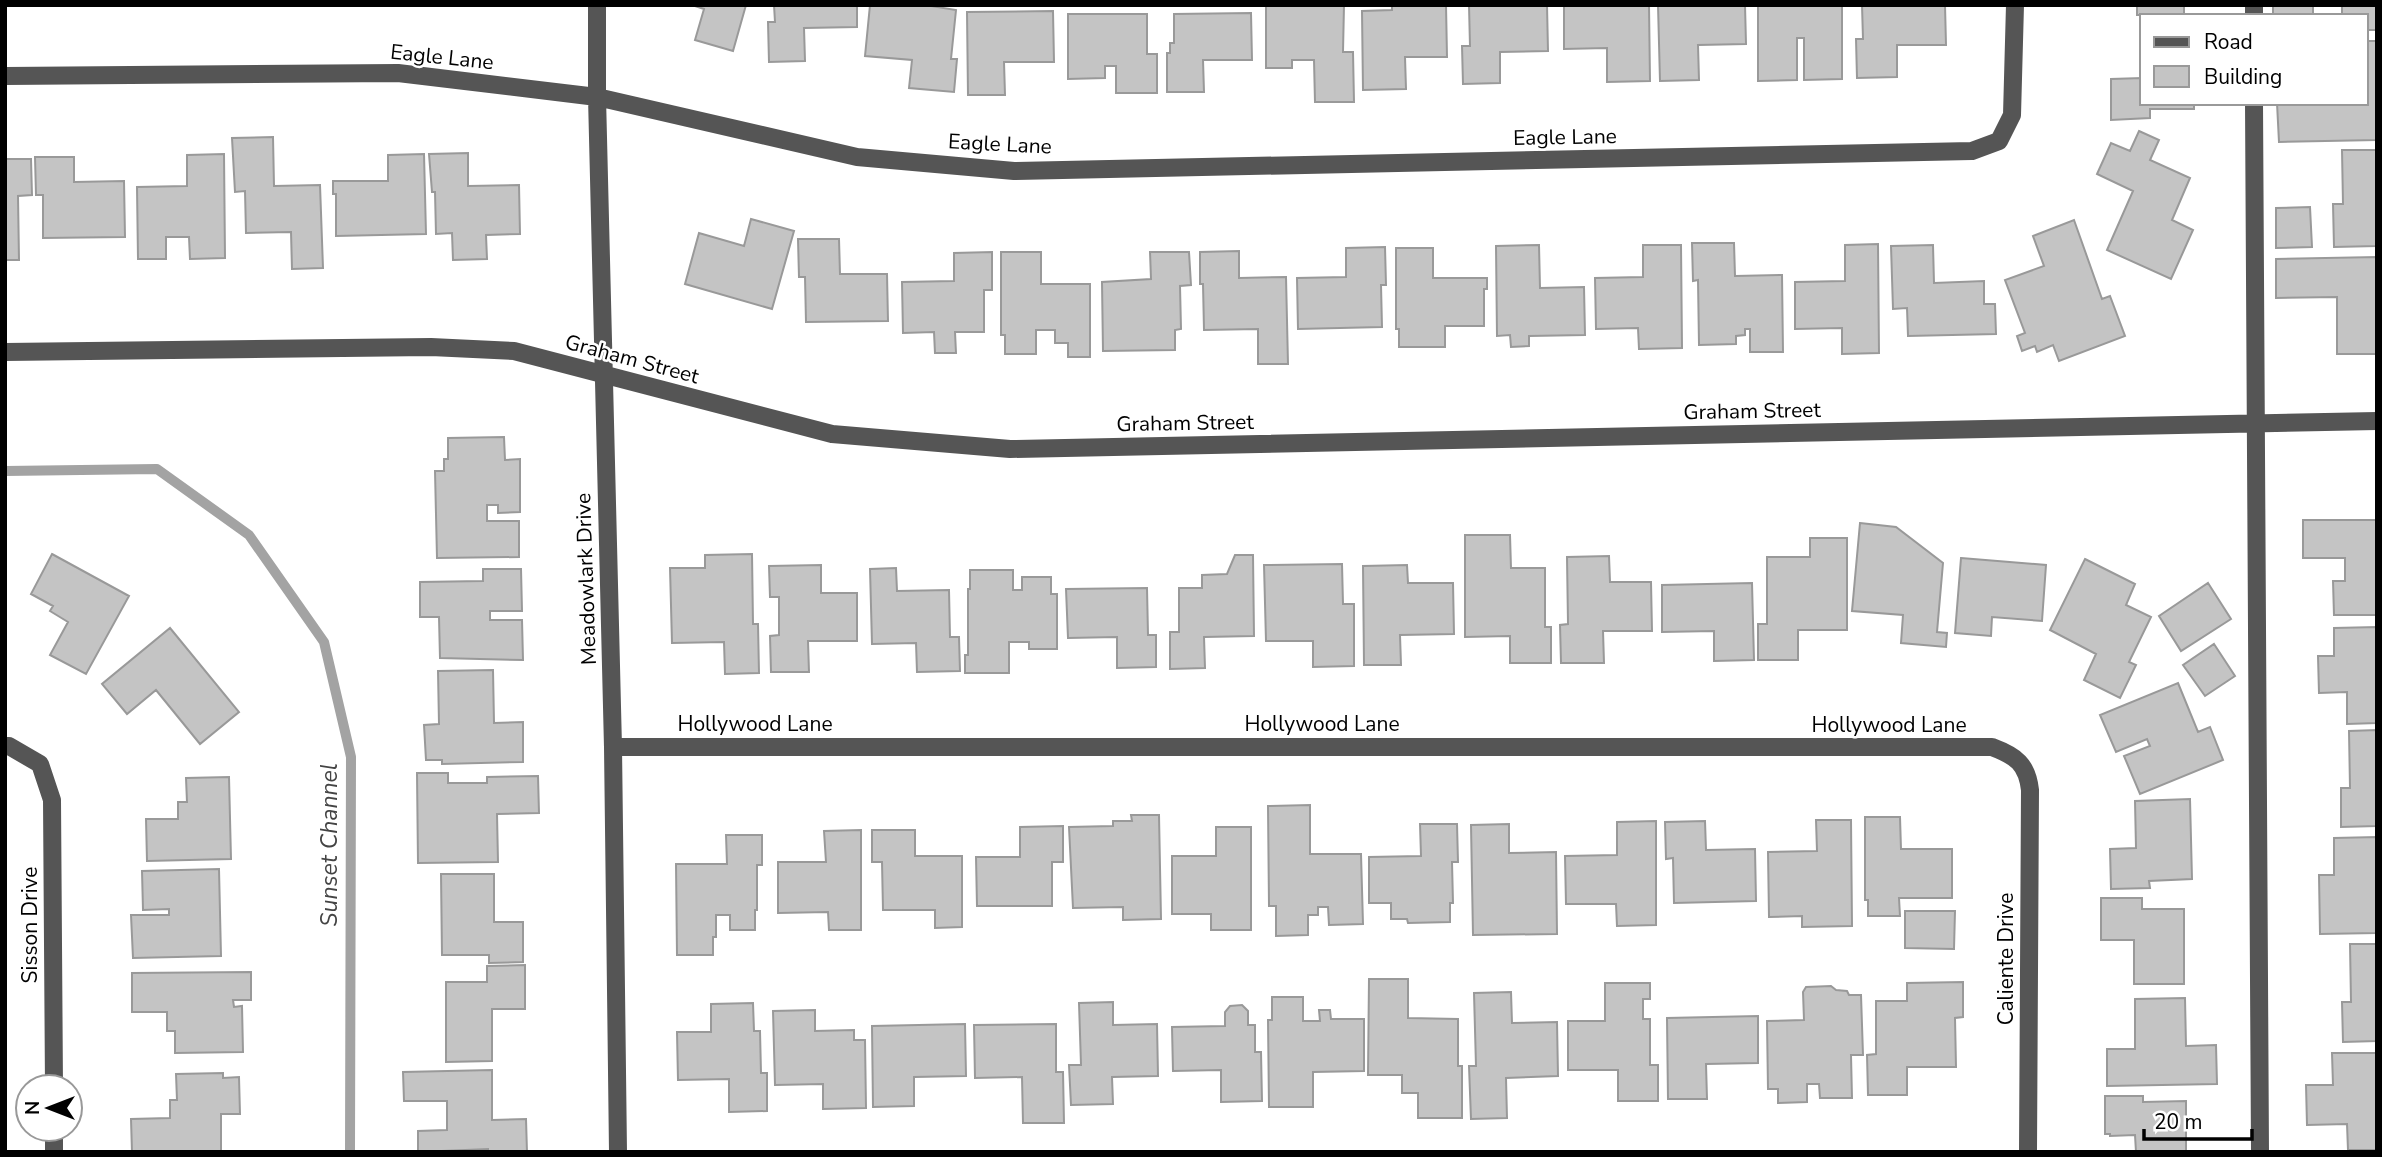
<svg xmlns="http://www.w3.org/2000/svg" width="2382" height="1157" font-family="'Nunito Sans',sans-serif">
	<rect width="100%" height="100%" fill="#fff"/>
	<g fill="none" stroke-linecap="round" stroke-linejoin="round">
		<!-- stream -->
		<path stroke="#a3a3a3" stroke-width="10" d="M 5,471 L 157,469 L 249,535 L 324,642 L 351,757 L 350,1152"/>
	</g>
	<!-- building -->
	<path fill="#c4c4c4" stroke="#999" stroke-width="2" d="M 692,5 L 746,5 L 733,51 L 695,40 L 704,9 Z
		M 774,5 L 857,5 L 857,27 L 804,28 L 805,61 L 769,62 L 768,22 L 775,22 Z
		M 870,5 L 925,5 L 956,10 L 951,59 L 957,59 L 954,92 L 909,88 L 912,60 L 865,56 Z
		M 1266,5 L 1344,5 L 1343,52 L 1353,52 L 1354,102 L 1315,102 L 1314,60 L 1292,60 L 1292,68 L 1266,68 Z
		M 1392,5 L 1446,5 L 1447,57 L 1405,57 L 1406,89 L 1363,90 L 1362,11 L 1392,10 Z
		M 1469,5 L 1547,5 L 1548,51 L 1500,52 L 1500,83 L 1463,84 L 1462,46 L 1470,46 Z
		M 1564,5 L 1649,5 L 1650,81 L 1607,82 L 1607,48 L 1564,49 Z
		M 1658,5 L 1745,5 L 1746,44 L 1698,45 L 1699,80 L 1660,81 Z
		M 1758,5 L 1842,5 L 1842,79 L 1804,80 L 1804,38 L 1797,38 L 1797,80 L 1758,81 Z
		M 1862,5 L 1945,5 L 1946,45 L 1897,45 L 1897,77 L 1857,78 L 1856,39 L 1863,39 Z
		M 2137,5 L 2184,5 L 2184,15 L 2137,15 Z
		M 2273,5 L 2313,5 L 2313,16 L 2273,16 Z
		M 2342,5 L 2377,5 L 2377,30 L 2366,30 L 2366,16 L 2342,16 Z
		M 1053,11 L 1054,62 L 1004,62 L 1005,95 L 968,95 L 967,12 Z
		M 1251,13 L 1252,60 L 1203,60 L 1204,92 L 1167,92 L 1167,53 L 1170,53 L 1170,43 L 1174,43 L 1174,14 Z
		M 1068,14 L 1147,14 L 1147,54 L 1157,54 L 1157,93 L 1116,93 L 1116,66 L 1105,66 L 1105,78 L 1068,79 Z
		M 2366,41 L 2377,41 L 2377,140 L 2279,142 L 2277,103 L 2366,103 Z
		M 2142,78 L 2142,103 L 2194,103 L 2194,109 L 2150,109 L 2150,118 L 2111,120 L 2111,79 Z
		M 2139,131 L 2159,140 L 2150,160 L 2190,178 L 2172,220 L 2193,230 L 2171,279 L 2107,250 L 2133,191 L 2097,174 L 2111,143 L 2130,151 Z
		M 273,137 L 274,186 L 320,185 L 323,268 L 292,269 L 291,232 L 246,233 L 245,191 L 235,192 L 232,138 Z
		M 2342,150 L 2377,150 L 2377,246 L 2334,247 L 2333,204 L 2343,204 Z
		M 468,153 L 468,186 L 519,185 L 520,234 L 486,235 L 487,259 L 453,260 L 452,233 L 436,234 L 435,192 L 432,192 L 429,154 Z
		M 224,154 L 225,258 L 190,259 L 189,237 L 166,237 L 166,259 L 138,259 L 137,187 L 187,186 L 187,155 Z
		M 424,154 L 426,234 L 336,236 L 336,194 L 333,194 L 333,181 L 388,181 L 388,155 Z
		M 35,157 L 74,157 L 74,182 L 124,181 L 125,237 L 43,238 L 43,195 L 36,195 Z
		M 5,159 L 31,159 L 32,195 L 18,196 L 19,260 L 5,260 Z
		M 2310,207 L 2312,247 L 2276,248 L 2276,208 Z
		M 751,219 L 794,231 L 772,309 L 685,284 L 699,233 L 744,246 Z
		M 2074,220 L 2102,299 L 2110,296 L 2125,336 L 2059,361 L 2053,345 L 2037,352 L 2035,346 L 2022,351 L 2017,336 L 2025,333 L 2005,280 L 2044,266 L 2033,236 Z
		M 798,239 L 839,239 L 840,274 L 887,274 L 888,321 L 806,322 L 805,277 L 799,277 Z
		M 1692,243 L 1734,243 L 1735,276 L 1782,275 L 1783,352 L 1750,352 L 1750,329 L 1745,329 L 1745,335 L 1736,336 L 1736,344 L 1699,345 L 1698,280 L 1693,281 Z
		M 1878,244 L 1879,353 L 1842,354 L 1842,328 L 1795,329 L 1795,282 L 1845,281 L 1845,245 Z
		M 1539,245 L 1540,288 L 1584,287 L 1585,335 L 1529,336 L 1529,346 L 1511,347 L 1510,335 L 1497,336 L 1496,246 Z
		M 1643,245 L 1681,245 L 1682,348 L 1639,349 L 1638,328 L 1596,329 L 1595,278 L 1643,277 Z
		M 1933,245 L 1934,283 L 1984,281 L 1984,304 L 1995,304 L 1996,334 L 1908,336 L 1907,308 L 1893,309 L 1891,246 Z
		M 1385,247 L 1386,285 L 1381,285 L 1382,327 L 1298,329 L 1297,278 L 1346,277 L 1346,248 Z
		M 1396,248 L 1433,248 L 1433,278 L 1487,278 L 1487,289 L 1484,289 L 1484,326 L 1445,326 L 1445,347 L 1399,347 L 1399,329 L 1396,329 Z
		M 1239,251 L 1239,278 L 1286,277 L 1288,364 L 1258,364 L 1258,329 L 1204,330 L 1203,284 L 1200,284 L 1200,252 Z
		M 992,252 L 992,290 L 984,290 L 984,332 L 955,332 L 956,353 L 935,353 L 934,332 L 903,333 L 902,282 L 954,281 L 954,253 Z
		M 1001,252 L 1041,252 L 1041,284 L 1090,284 L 1090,357 L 1068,357 L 1068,343 L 1055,343 L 1055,330 L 1036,330 L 1036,354 L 1005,354 L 1005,335 L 1001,335 Z
		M 1150,252 L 1189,252 L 1191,285 L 1180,286 L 1181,329 L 1175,330 L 1175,350 L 1103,351 L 1102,282 L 1151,279 Z
		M 2377,257 L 2377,354 L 2337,354 L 2337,297 L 2276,298 L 2276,259 Z
		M 504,437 L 505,460 L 520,459 L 520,512 L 498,513 L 498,505 L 487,505 L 487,521 L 519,521 L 519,557 L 437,558 L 435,471 L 444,471 L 444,459 L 448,459 L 448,438 Z
		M 2303,520 L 2377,520 L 2377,615 L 2334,615 L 2333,581 L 2345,581 L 2345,558 L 2303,558 Z
		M 1860,523 L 1896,527 L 1943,563 L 1937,632 L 1947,633 L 1946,647 L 1901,643 L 1903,615 L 1852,611 Z
		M 1465,535 L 1510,535 L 1511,568 L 1545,568 L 1545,627 L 1551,627 L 1551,663 L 1510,663 L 1510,636 L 1465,637 Z
		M 1810,538 L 1847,538 L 1847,630 L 1798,630 L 1798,660 L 1758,660 L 1758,624 L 1767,624 L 1767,557 L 1810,557 Z
		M 52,554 L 129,596 L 86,674 L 50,655 L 68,622 L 50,611 L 53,606 L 31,594 Z
		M 752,554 L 753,624 L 758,624 L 759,673 L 725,674 L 724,642 L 672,643 L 670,568 L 705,568 L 705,555 Z
		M 1235,555 L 1253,555 L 1254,636 L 1204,637 L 1205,668 L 1170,669 L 1170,632 L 1179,632 L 1179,588 L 1202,588 L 1202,575 L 1227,574 Z
		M 1609,556 L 1610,582 L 1651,582 L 1652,631 L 1603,631 L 1604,663 L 1561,663 L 1560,625 L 1568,624 L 1567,557 Z
		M 1961,558 L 2046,565 L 2042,621 L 1992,617 L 1991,636 L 1955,633 Z
		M 2085,559 L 2135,584 L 2126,605 L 2151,617 L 2129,662 L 2136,665 L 2120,698 L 2084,680 L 2096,654 L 2050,630 Z
		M 1342,564 L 1343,604 L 1354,604 L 1354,666 L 1313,667 L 1313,641 L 1266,641 L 1264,565 Z
		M 821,565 L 821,593 L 857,593 L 857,641 L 808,641 L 809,672 L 771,672 L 770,636 L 779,635 L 779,597 L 770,597 L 769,566 Z
		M 1407,565 L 1408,583 L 1453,583 L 1454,634 L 1400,635 L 1401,665 L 1364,665 L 1363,566 Z
		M 896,568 L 897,591 L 949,590 L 950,637 L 959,637 L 960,671 L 917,672 L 916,643 L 872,644 L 870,569 Z
		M 483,569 L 521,569 L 522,611 L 490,611 L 490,620 L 522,620 L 523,660 L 440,658 L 439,617 L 420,617 L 420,582 L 483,581 Z
		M 970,570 L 1013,570 L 1013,590 L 1022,590 L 1022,577 L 1051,577 L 1051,594 L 1057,594 L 1057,649 L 1029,649 L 1029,642 L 1009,642 L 1009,673 L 965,673 L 965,655 L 968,655 L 968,589 L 970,589 Z
		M 1752,583 L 1754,660 L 1714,661 L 1714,631 L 1662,632 L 1662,585 Z
		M 2208,583 L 2231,619 L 2181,651 L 2159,616 Z
		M 1147,588 L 1148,635 L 1156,635 L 1156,667 L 1117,668 L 1117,637 L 1068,638 L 1066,589 Z
		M 2377,627 L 2377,723 L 2347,724 L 2347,692 L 2319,693 L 2318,656 L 2334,656 L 2334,628 Z
		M 170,628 L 239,712 L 200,744 L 156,690 L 127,714 L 102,684 Z
		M 2214,644 L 2235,676 L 2205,696 L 2183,665 Z
		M 493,670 L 494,723 L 523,722 L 523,762 L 442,764 L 442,760 L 426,760 L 424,725 L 439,724 L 438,671 Z
		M 2178,683 L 2198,732 L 2210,727 L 2223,760 L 2140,794 L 2124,756 L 2150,746 L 2147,739 L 2116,752 L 2100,715 Z
		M 2377,730 L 2377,826 L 2341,827 L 2341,788 L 2350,788 L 2349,731 Z
		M 417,773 L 448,773 L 448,783 L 487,783 L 487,777 L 538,776 L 539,813 L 497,814 L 498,862 L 418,863 Z
		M 229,777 L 231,859 L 147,861 L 146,819 L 178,819 L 178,802 L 187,802 L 186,778 Z
		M 2190,799 L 2192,879 L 2149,881 L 2150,888 L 2111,889 L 2110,849 L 2136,848 L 2135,801 Z
		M 1310,805 L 1310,854 L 1361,854 L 1363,924 L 1329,925 L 1328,907 L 1318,907 L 1318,915 L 1308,915 L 1308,935 L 1276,936 L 1276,906 L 1269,906 L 1268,806 Z
		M 1131,815 L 1159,815 L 1161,919 L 1123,920 L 1123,907 L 1073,908 L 1069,827 L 1113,826 L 1113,821 L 1132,821 Z
		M 1865,817 L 1900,817 L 1901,849 L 1952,849 L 1952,898 L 1899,898 L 1900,916 L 1868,916 L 1868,900 L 1865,900 Z
		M 1816,820 L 1851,820 L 1852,926 L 1802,927 L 1802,916 L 1769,917 L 1768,852 L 1817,851 Z
		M 1656,821 L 1656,925 L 1617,926 L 1616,904 L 1566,904 L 1565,856 L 1617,855 L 1617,822 Z
		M 1705,821 L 1706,850 L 1755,849 L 1756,901 L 1674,903 L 1673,858 L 1666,859 L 1665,822 Z
		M 1420,824 L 1457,824 L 1458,862 L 1452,862 L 1453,903 L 1450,903 L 1450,922 L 1408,923 L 1407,919 L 1391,919 L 1391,903 L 1369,903 L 1369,857 L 1421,856 Z
		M 1509,824 L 1509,853 L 1556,852 L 1557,934 L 1473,935 L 1471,825 Z
		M 1063,826 L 1063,862 L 1052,862 L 1052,906 L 977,906 L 976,857 L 1020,857 L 1020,827 Z
		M 1216,827 L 1251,827 L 1251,930 L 1211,930 L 1211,914 L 1172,914 L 1172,856 L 1216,856 Z
		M 861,830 L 861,930 L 829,930 L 828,912 L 778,913 L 778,862 L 826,862 L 824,831 Z
		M 872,830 L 915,830 L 915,856 L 962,856 L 962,927 L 935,928 L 935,910 L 883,910 L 882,862 L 872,862 Z
		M 726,835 L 762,835 L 762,865 L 757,865 L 757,910 L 755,910 L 755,930 L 730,930 L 730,915 L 716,915 L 716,937 L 713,937 L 713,955 L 677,955 L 676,864 L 727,864 Z
		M 2377,837 L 2377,933 L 2320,934 L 2319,875 L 2334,875 L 2334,838 Z
		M 219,869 L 221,956 L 133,958 L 131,915 L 169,915 L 169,909 L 143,910 L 142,871 Z
		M 441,874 L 494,874 L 494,922 L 523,922 L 523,962 L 489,963 L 489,955 L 442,955 Z
		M 2101,898 L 2142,898 L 2142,909 L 2184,909 L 2184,984 L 2134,984 L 2134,940 L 2101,940 Z
		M 1905,911 L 1955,911 L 1954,949 L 1905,948 Z
		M 2350,944 L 2377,944 L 2377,1041 L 2343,1042 L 2342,1002 L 2351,1002 Z
		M 525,965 L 525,1009 L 492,1009 L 492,1061 L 446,1062 L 446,982 L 487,982 L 487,966 Z
		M 251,972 L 251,1000 L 233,1000 L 234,1007 L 242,1006 L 243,1052 L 175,1053 L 175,1031 L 167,1031 L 167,1012 L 132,1012 L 132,973 Z
		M 1369,979 L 1408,979 L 1408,1018 L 1458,1019 L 1458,1066 L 1462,1066 L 1462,1118 L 1418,1118 L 1418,1093 L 1402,1093 L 1402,1075 L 1368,1075 Z
		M 1963,982 L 1963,1017 L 1955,1018 L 1956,1067 L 1907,1067 L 1907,1095 L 1868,1095 L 1867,1055 L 1876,1054 L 1876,1001 L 1907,1001 L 1907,983 Z
		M 1605,983 L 1650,983 L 1650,999 L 1643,999 L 1643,1019 L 1650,1019 L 1650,1065 L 1658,1065 L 1658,1101 L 1618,1101 L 1618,1070 L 1568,1070 L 1568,1021 L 1605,1021 Z
		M 1831,986 L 1836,990 L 1847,991 L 1849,995 L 1861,995 L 1863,1055 L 1851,1055 L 1852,1098 L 1820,1098 L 1819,1084 L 1807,1084 L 1807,1102 L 1778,1103 L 1778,1089 L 1768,1089 L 1767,1021 L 1804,1020 L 1803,992 L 1806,987 Z
		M 1511,992 L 1512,1023 L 1557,1022 L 1558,1076 L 1506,1078 L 1507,1118 L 1471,1119 L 1469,1066 L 1476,1066 L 1474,993 Z
		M 1272,997 L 1303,997 L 1303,1021 L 1320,1021 L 1319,1010 L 1330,1010 L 1331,1019 L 1364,1019 L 1364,1071 L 1313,1072 L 1313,1107 L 1269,1107 L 1268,1020 L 1272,1020 Z
		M 2185,998 L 2186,1046 L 2216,1045 L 2217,1084 L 2107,1086 L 2107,1049 L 2135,1049 L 2135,999 Z
		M 1113,1002 L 1113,1025 L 1157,1024 L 1158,1076 L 1112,1077 L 1113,1104 L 1071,1105 L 1069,1065 L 1081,1065 L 1079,1003 Z
		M 753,1003 L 754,1031 L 760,1031 L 761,1073 L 767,1073 L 767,1111 L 729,1112 L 729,1079 L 678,1080 L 677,1032 L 711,1032 L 711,1004 Z
		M 1242,1005 L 1248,1011 L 1248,1025 L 1255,1025 L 1255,1052 L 1261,1052 L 1262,1101 L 1221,1102 L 1221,1070 L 1173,1071 L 1172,1027 L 1225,1026 L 1225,1012 L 1230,1006 Z
		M 815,1010 L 815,1031 L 854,1030 L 854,1040 L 865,1040 L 866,1108 L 823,1109 L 823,1084 L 775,1085 L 773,1011 Z
		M 1758,1016 L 1758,1063 L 1706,1064 L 1707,1099 L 1668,1099 L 1667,1018 Z
		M 965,1024 L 966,1076 L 914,1077 L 914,1106 L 873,1107 L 872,1026 Z
		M 1056,1024 L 1056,1072 L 1063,1072 L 1064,1123 L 1023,1123 L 1022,1077 L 975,1078 L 974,1025 Z
		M 2332,1053 L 2377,1053 L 2377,1150 L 2348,1150 L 2347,1124 L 2307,1125 L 2306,1085 L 2333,1085 Z
		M 492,1070 L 492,1120 L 526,1119 L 527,1152 L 488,1152 L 488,1149 L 418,1152 L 418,1131 L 447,1130 L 447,1101 L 404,1101 L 403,1072 Z
		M 223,1073 L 223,1078 L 239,1077 L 240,1114 L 221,1114 L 221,1152 L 132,1152 L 131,1119 L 170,1118 L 170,1100 L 177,1100 L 176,1074 Z
		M 2105,1096 L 2143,1096 L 2143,1102 L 2186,1101 L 2186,1152 L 2136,1152 L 2135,1135 L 2110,1136 L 2110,1134 L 2105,1134 Z"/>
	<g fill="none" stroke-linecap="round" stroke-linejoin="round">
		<!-- minor -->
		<path stroke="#555" stroke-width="18" d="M 597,5 L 597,97 L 613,747 L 618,1152
			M 2254,5 L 2254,16
			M 5,76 L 398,73 L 597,97 L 857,157 L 1014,171 L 1972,151 L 1999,141 L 2012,115 L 2015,5
			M 2254,103 L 2260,1152
			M 5,352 L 431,347 L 514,351 L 832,434 L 1010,449 L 2377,421
			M 5,746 L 9,746 L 40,764 L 52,800 L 54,1087
			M 613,747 L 1992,747 C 2016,756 2027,764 2030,790 L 2028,1152
			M 54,1129 L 54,1152"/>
	</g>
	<g text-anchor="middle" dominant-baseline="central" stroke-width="5" stroke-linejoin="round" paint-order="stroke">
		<!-- street labels -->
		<g font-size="21" fill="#000" stroke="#fff">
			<text transform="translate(442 57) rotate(6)">Eagle Lane</text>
			<text transform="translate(1565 137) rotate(-1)">Eagle Lane</text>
			<text transform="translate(1000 144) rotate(3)">Eagle Lane</text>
			<text transform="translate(632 359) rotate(15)">Graham Street</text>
			<text transform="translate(1752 411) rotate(-1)">Graham Street</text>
			<text transform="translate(1185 423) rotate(-1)">Graham Street</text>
			<text transform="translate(586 579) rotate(-92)">Meadowlark Drive</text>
			<text x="755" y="724">Hollywood Lane</text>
			<text x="1322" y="724">Hollywood Lane</text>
			<text x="1889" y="725">Hollywood Lane</text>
			<text transform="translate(30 925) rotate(-90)">Sisson Drive</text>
			<text transform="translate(2006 959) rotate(-90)">Caliente Drive</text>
		</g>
		<!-- water labels -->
		<g font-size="23" font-style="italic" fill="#444" stroke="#fff">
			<text transform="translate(329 845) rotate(-90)">Sunset Channel</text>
		</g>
	</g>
	<!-- border -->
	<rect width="2382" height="1157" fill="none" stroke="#000000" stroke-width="14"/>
	<!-- legend -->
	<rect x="2140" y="14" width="228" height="91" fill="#ffffff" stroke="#999999" stroke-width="2"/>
	<rect x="2154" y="37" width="35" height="10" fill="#555555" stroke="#999999" stroke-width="2"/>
	<text x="2204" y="49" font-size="21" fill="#000000">Road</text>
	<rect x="2154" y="66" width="35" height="21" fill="#c4c4c4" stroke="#999999" stroke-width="2"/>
	<text x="2204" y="84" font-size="21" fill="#000000">Building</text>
	<!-- north arrow -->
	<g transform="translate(49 1108) rotate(270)"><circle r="33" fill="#ffffff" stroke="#999999" stroke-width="2"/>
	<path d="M0-5L12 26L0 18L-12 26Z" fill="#000000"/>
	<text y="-10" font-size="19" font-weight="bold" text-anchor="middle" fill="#000000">N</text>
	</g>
	<!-- scale -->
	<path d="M2144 1129v10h108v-10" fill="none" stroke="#000000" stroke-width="3.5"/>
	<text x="2154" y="1129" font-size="21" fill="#000000" stroke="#ffffff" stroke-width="5" paint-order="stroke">20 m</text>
</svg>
